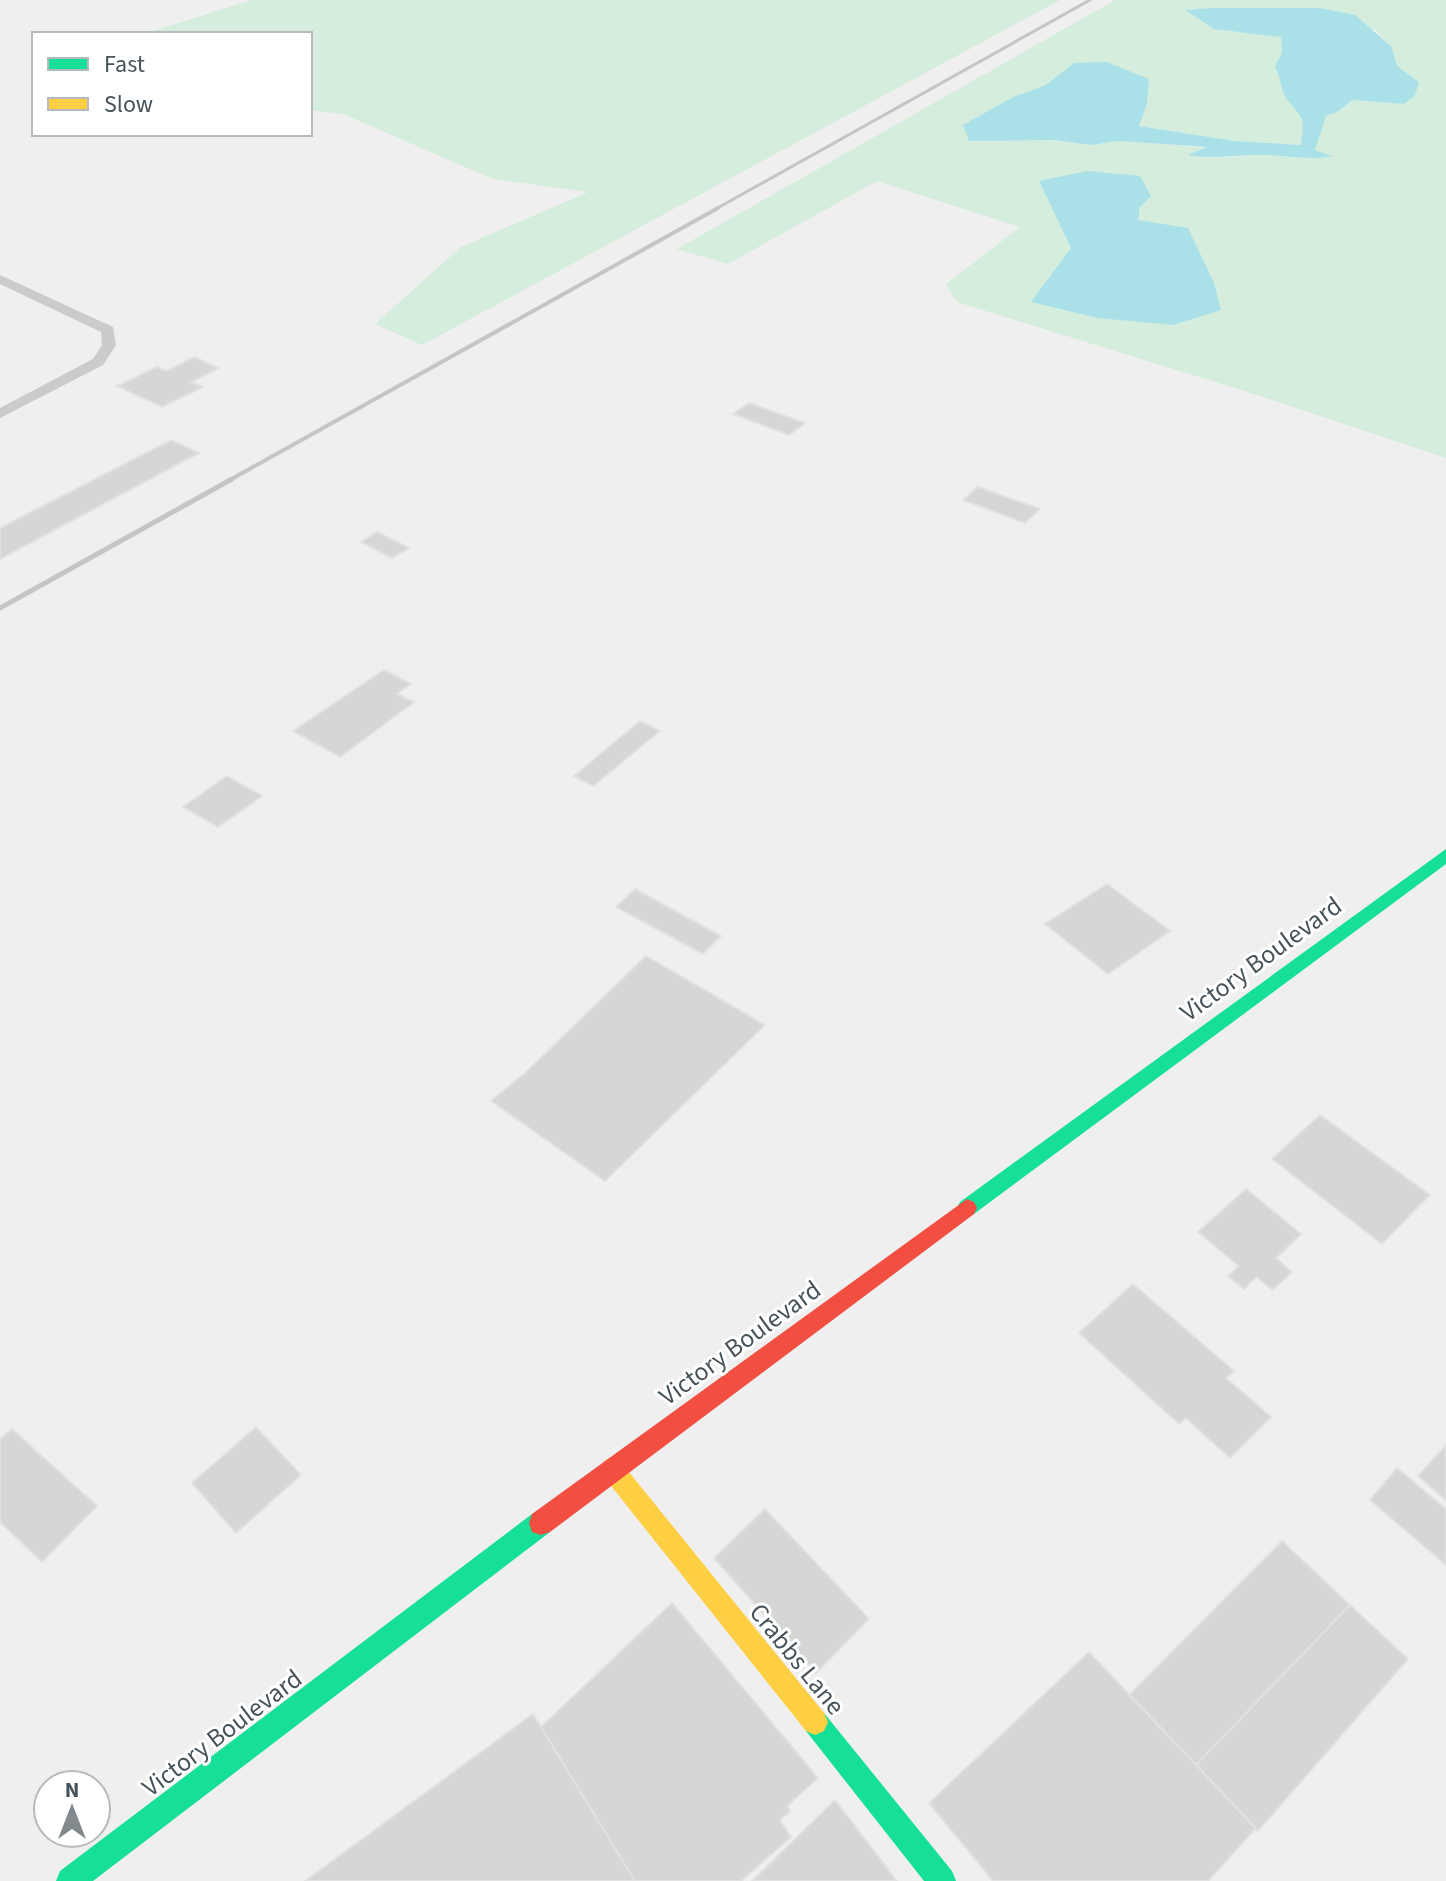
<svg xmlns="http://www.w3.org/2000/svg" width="1446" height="1881" font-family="'Source Sans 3',sans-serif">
	<rect width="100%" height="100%" fill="#efefef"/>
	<!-- green -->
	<path fill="#d4eddc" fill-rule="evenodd" d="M 252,0 L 1060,0 L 422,345 L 375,324 L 461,247 L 588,192 L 493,179 L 343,114 L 310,110 L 310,34 L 144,34 Z
		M 1115,0 L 1446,0 L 1446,458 L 1254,394 L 957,302 L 946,284 L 1020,227 L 877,181 L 728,264 L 677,249 ZM 1210,8 L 1257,9 L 1374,29 L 1391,46 L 1404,104 L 1352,100 L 1339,111 L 1326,116 L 1315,150 L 1330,155 C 1307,162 1284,155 1260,155 C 1237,155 1213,161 1190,155 L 1210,148 L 1119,141 L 1091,145 L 1055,140 L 969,141 L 964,125 L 1013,97 L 1046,85 L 1147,104 L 1139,126 L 1235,141 L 1302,145 C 1305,111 1304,122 1286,98 C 1280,90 1281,77 1276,67 L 1282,52 L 1281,37 L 1186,10 ZM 1039,181 L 1140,207 L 1138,220 L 1032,302 L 1071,248 Z"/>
	<!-- water -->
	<path fill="#aae1e9" d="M 1210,8 L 1320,8 L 1355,15 L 1391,46 L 1397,66 L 1419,82 L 1415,95 L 1404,104 L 1352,100 L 1339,111 L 1326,116 L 1315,150 L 1332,156 C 1309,161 1287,155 1263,155 C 1238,154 1214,160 1188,155 L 1207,147 L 1119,141 L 1091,145 L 1055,140 L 969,141 L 963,125 L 1013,97 L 1046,85 L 1074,63 L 1107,62 L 1149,79 L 1147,104 L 1139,126 L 1235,141 L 1301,145 C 1305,113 1303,121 1286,98 C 1280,89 1281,77 1275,67 L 1282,52 L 1281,37 L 1214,29 L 1185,10 Z
		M 1087,171 L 1140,176 L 1151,196 L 1140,207 L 1138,220 L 1188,228 L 1214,283 L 1221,310 L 1173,325 L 1098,318 L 1031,302 L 1071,248 L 1039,181 Z"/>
	<!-- building -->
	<path fill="#d5d7d7" stroke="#e0e1e2" stroke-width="2" d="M 194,357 L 219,368 L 191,382 L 203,387 L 162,407 L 117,386 L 157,367 L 167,371 Z
		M 749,403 L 805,423 L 789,435 L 733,414 Z
		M 171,440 L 199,453 L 0,559 L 0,528 Z
		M 978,487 L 1040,509 L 1025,523 L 963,500 Z
		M 377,532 L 409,548 L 392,558 L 361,542 Z
		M 384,670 L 411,684 L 397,694 L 414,702 L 340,757 L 293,731 Z
		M 640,721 L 660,731 L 593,786 L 574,776 Z
		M 227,776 L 262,796 L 218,827 L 183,807 Z
		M 1107,884 L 1170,931 L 1108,974 L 1045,924 Z
		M 635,889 L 721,936 L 703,954 L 616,907 Z
		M 646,956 L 765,1025 L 605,1181 L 491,1101 L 524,1074 Z
		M 1320,1115 L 1430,1195 L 1382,1244 L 1272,1159 Z
		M 1246,1189 L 1301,1234 L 1276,1258 L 1292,1272 L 1273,1290 L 1256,1277 L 1244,1289 L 1228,1276 L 1239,1266 L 1198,1232 Z
		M 1133,1284 L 1234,1371 L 1226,1378 L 1271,1417 L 1230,1458 L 1186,1418 L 1179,1424 L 1079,1333 Z
		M 256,1427 L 301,1475 L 236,1533 L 192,1483 Z
		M 12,1429 L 97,1506 L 42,1562 L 0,1522 L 0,1439 Z
		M 1446,1445 L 1446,1500 L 1418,1476 Z
		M 1397,1468 L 1446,1509 L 1446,1565 L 1370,1500 Z
		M 765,1509 L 869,1619 L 816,1673 L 714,1558 Z
		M 1282,1541 L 1350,1605 L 1196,1765 L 1129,1695 Z
		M 672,1603 L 818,1778 L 787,1806 L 790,1811 L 780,1820 L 791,1837 L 741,1881 L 635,1881 L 541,1727 Z
		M 1350,1605 L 1408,1659 L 1258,1831 L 1196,1765 Z
		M 1089,1652 L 1256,1828 L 1208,1881 L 993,1881 L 929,1803 Z
		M 533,1714 L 635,1881 L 305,1881 Z
		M 835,1800 L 897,1881 L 752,1881 Z"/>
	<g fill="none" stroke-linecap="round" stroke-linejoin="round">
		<!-- lane -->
		<path fill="#c9cbcd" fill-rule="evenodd" d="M 0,275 L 113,327 L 116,345 L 103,365 L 0,418 L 0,408 L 93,359 L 102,345 L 101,332 L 0,284 Z"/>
		<!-- fast -->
		<path fill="#16e098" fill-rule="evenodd" d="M 1446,849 L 1446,864 L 974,1214 L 967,1217 L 960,1214 L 957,1208 L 960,1202 Z
			M 541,1511 L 550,1514 L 553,1523 L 550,1532 L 93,1881 L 56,1881 L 60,1871 L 532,1514 Z
			M 815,1709 L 824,1713 L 952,1871 L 956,1881 L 924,1881 L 806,1731 L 802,1722 L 806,1713 Z"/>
		<!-- slow -->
		<path fill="#ffcf43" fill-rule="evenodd" d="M 612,1457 L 620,1461 L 824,1713 L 828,1722 L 824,1731 L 815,1735 L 806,1731 L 604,1477 L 600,1469 L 604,1461 Z"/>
		<!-- jam -->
		<path fill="#f24e42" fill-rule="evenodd" d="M 967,1199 L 974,1202 L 977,1208 L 974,1214 L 550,1532 L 541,1535 L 532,1532 L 529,1523 L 532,1514 Z"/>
		<!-- rail-far2 -->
		<path stroke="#c4c5c7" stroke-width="3" d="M 714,210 L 1090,0"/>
		<!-- rail-far1 -->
		<path stroke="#c4c5c7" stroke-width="4" d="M 228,481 L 718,208"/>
		<!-- rail -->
		<path stroke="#c4c5c7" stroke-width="5" d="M 0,608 L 232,479"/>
	</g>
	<g text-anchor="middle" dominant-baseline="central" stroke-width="6" stroke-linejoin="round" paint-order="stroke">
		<!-- near-street labels -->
		<g font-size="26" fill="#47535a" stroke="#fff">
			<text transform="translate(1261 959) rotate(-36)">Victory Boulevard</text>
			<text transform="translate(740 1343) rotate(-36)">Victory Boulevard</text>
			<text transform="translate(797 1659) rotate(51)">Crabbs Lane</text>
			<text transform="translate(222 1733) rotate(-37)">Victory Boulevard</text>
		</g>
	</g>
	<!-- legend -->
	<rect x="32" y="32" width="280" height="104" fill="#ffffff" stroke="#b5babd" stroke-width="2"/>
	<rect x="48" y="58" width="40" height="12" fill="#16e098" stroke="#b5babd" stroke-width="2"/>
	<text x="104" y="72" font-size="24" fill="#47535a">Fast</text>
	<rect x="48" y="98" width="40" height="12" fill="#ffcf43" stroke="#b5babd" stroke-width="2"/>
	<text x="104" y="112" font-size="24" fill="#47535a">Slow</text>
	<!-- north arrow -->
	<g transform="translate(72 1809)"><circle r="38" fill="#ffffff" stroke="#b5babd" stroke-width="2"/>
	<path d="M0-6L14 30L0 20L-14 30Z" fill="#828a8e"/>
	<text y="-12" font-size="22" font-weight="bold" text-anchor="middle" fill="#47535a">N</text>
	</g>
</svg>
